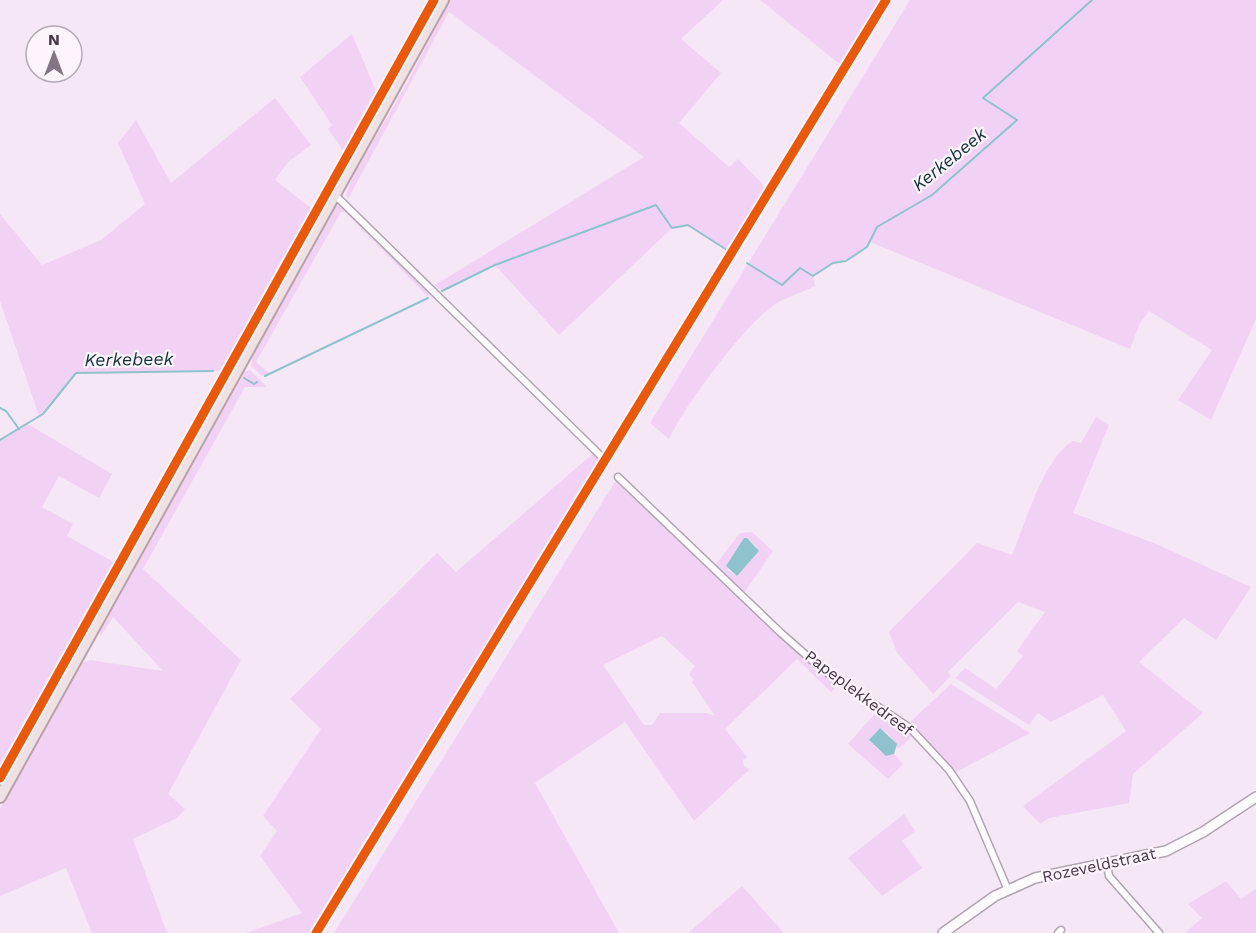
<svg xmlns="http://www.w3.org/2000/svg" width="1256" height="933" font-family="'Work Sans',sans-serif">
	<rect width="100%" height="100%" fill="#f6e7f7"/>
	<!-- green -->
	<path fill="#f1d2f4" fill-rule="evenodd" d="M 450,0 L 723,0 L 681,39 L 721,73 L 679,123 L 729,167 L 738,159 L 768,190 L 730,252 L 688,225 L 672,228 L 559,335 L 495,265 L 442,291 L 435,285 L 644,157 L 449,12 L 348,199 L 346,194 L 355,172 L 406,85 Z
		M 760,0 L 884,0 L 842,66 Z
		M 910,0 L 1256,0 L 1256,319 L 1211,420 L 1178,400 L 1212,350 L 1149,311 L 1139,325 L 1130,349 L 870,242 C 863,255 847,259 834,263 C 827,265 819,272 813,276 L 815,286 C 803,292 789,296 777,303 C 747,321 684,406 669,439 L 650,423 Z
		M 352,34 L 376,91 L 353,131 L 347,156 L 328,129 L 332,125 L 300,77 Z
		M 275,98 L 311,145 L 288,162 L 275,180 L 311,208 L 222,371 L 76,373 L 39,416 L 0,301 L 0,214 L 42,265 L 101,240 L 145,204 L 118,143 L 136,120 L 171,183 Z
		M 338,204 L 342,205 L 432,293 L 427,296 L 345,212 L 341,212 L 256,362 L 270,374 L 262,376 L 251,366 L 253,353 Z
		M 250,370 L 267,387 L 245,387 L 143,569 L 241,660 L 168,794 L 185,809 L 177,818 L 133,839 L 167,933 L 92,933 L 66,868 L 0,896 L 0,809 L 82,663 L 90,660 L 163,671 L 113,617 L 101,636 L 100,631 L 237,383 L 244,372 Z
		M 1096,417 L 1109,425 L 1073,513 L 1154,543 L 1251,587 L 1216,640 L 1184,618 L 1139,662 L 1203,713 L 1133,774 L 1129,803 L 1049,818 L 1040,824 L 1023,806 L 1126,731 L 1103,695 L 1051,722 L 1038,713 L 1029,725 L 955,678 L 965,668 L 996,689 L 1023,656 L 1017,651 L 1045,612 L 1018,602 L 948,672 L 951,676 L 933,694 L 897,653 L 889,632 L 977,543 L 1012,555 C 1025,524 1044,457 1073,441 L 1081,443 Z
		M 28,424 L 112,474 L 99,498 L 59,476 L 42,507 L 73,524 L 67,536 L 119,565 L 0,773 L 0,440 Z
		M 596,451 L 604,459 L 315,933 L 246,933 L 302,913 L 260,856 L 277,831 L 263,816 L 321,729 L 290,699 L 437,553 L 456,572 Z
		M 618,477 L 713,568 L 740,533 L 752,532 L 773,551 L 742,596 L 823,669 L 842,681 L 831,692 L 797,659 L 725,729 L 747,757 L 743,760 L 744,767 L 750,769 L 694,821 L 625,722 L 535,783 L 619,933 L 334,933 ZM 744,538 L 747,538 L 757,547 L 737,576 L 727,570 ZM 662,636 L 695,666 L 689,674 L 694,680 L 692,682 L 715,716 L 706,713 L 660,713 L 652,725 L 644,725 L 603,665 Z
		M 951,684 L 1030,733 L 956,772 L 918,734 L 911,721 Z
		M 880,708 L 913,736 L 898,749 L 889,735 L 880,728 L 869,740 L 881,752 L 894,754 L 903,764 L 888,779 L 848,744 Z
		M 904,814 L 915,831 L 902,841 L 922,868 L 882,896 L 848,858 Z
		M 1226,881 L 1241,899 L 1256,889 L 1256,933 L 1185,933 L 1202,918 L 1188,904 Z
		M 742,886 L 784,933 L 688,933 L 694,928 Z"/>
	<!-- water -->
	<path fill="#8ec3cd" d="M 744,538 L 747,538 L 759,551 L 737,576 L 726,566 Z
		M 880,728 L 897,744 L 894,754 L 886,756 L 869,740 Z"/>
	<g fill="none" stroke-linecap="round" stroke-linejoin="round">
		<!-- stream -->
		<path stroke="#8ec3cd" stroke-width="2" d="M 747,263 L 782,285 L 800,268 L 813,276 L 833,263 L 846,261 L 867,247 L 877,227 L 932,195 L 1017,120 L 983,98 L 1092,0
			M 442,291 L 495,265 L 656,205 L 672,228 L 688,225 L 730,252
			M 265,376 L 428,298
			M 244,378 L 254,384 L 257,382
			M 0,408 L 6,411 L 19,429
			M 0,440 L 43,414 L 76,373 L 213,371
			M 143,516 L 232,352"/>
		<!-- street casing -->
		<g stroke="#b1a3b2" stroke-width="9">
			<path id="street" d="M 335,195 L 604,459
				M 618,477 L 781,633 L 823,670 L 910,728 L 949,770 L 970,801 L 1008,890
				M 1107,864 L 1109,876 L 1159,933
				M 1058,933 L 1061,930"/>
		</g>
		<!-- secondary casing -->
		<g stroke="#b1a3b2" stroke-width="12">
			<path id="secondary" d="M 943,933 L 995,896 L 1035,878 L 1166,851 L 1203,832 L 1256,797"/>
		</g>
		<!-- primary casing -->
		<g stroke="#baa1a9" stroke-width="14">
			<path id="primary" d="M 0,797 L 443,0"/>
		</g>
		<!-- street -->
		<use href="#street" stroke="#fefbfe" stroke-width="6"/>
		<!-- secondary -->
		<use href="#secondary" stroke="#fefbfe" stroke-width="9"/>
		<!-- primary -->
		<use href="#primary" stroke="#eee1e3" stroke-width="10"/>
		<!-- rail -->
		<path stroke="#dcd7dd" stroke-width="2" stroke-dasharray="3 6" stroke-linecap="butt" d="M 322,933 L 892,0"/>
		<!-- cycleway casing -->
		<g stroke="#fef4fe" stroke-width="13">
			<path id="cycleway" d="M 0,778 L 434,0
				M 316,933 L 886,0"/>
		</g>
		<!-- cycleway -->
		<use href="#cycleway" stroke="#e8590c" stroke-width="9"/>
	</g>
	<g text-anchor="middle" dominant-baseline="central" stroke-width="4.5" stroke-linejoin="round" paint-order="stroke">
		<!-- street labels -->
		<g font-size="16" fill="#483649" stroke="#fef4fe">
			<text transform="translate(859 693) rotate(37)">Papeplekkedreef</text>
			<text transform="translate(1099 865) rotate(-12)">Rozeveldstraat</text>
		</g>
		<!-- water labels -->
		<g font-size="18" font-style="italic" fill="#0e3639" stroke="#fef4fe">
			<text transform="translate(949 159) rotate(-39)">Kerkebeek</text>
			<text transform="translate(129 359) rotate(-1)">Kerkebeek</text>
		</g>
	</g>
	<!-- north arrow -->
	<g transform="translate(54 54)"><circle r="28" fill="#fef4fe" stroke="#b5a8b6" stroke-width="1.5"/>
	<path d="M0-4.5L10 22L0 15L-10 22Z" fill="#857486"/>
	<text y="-9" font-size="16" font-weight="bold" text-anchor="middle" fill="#483649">N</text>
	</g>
</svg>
